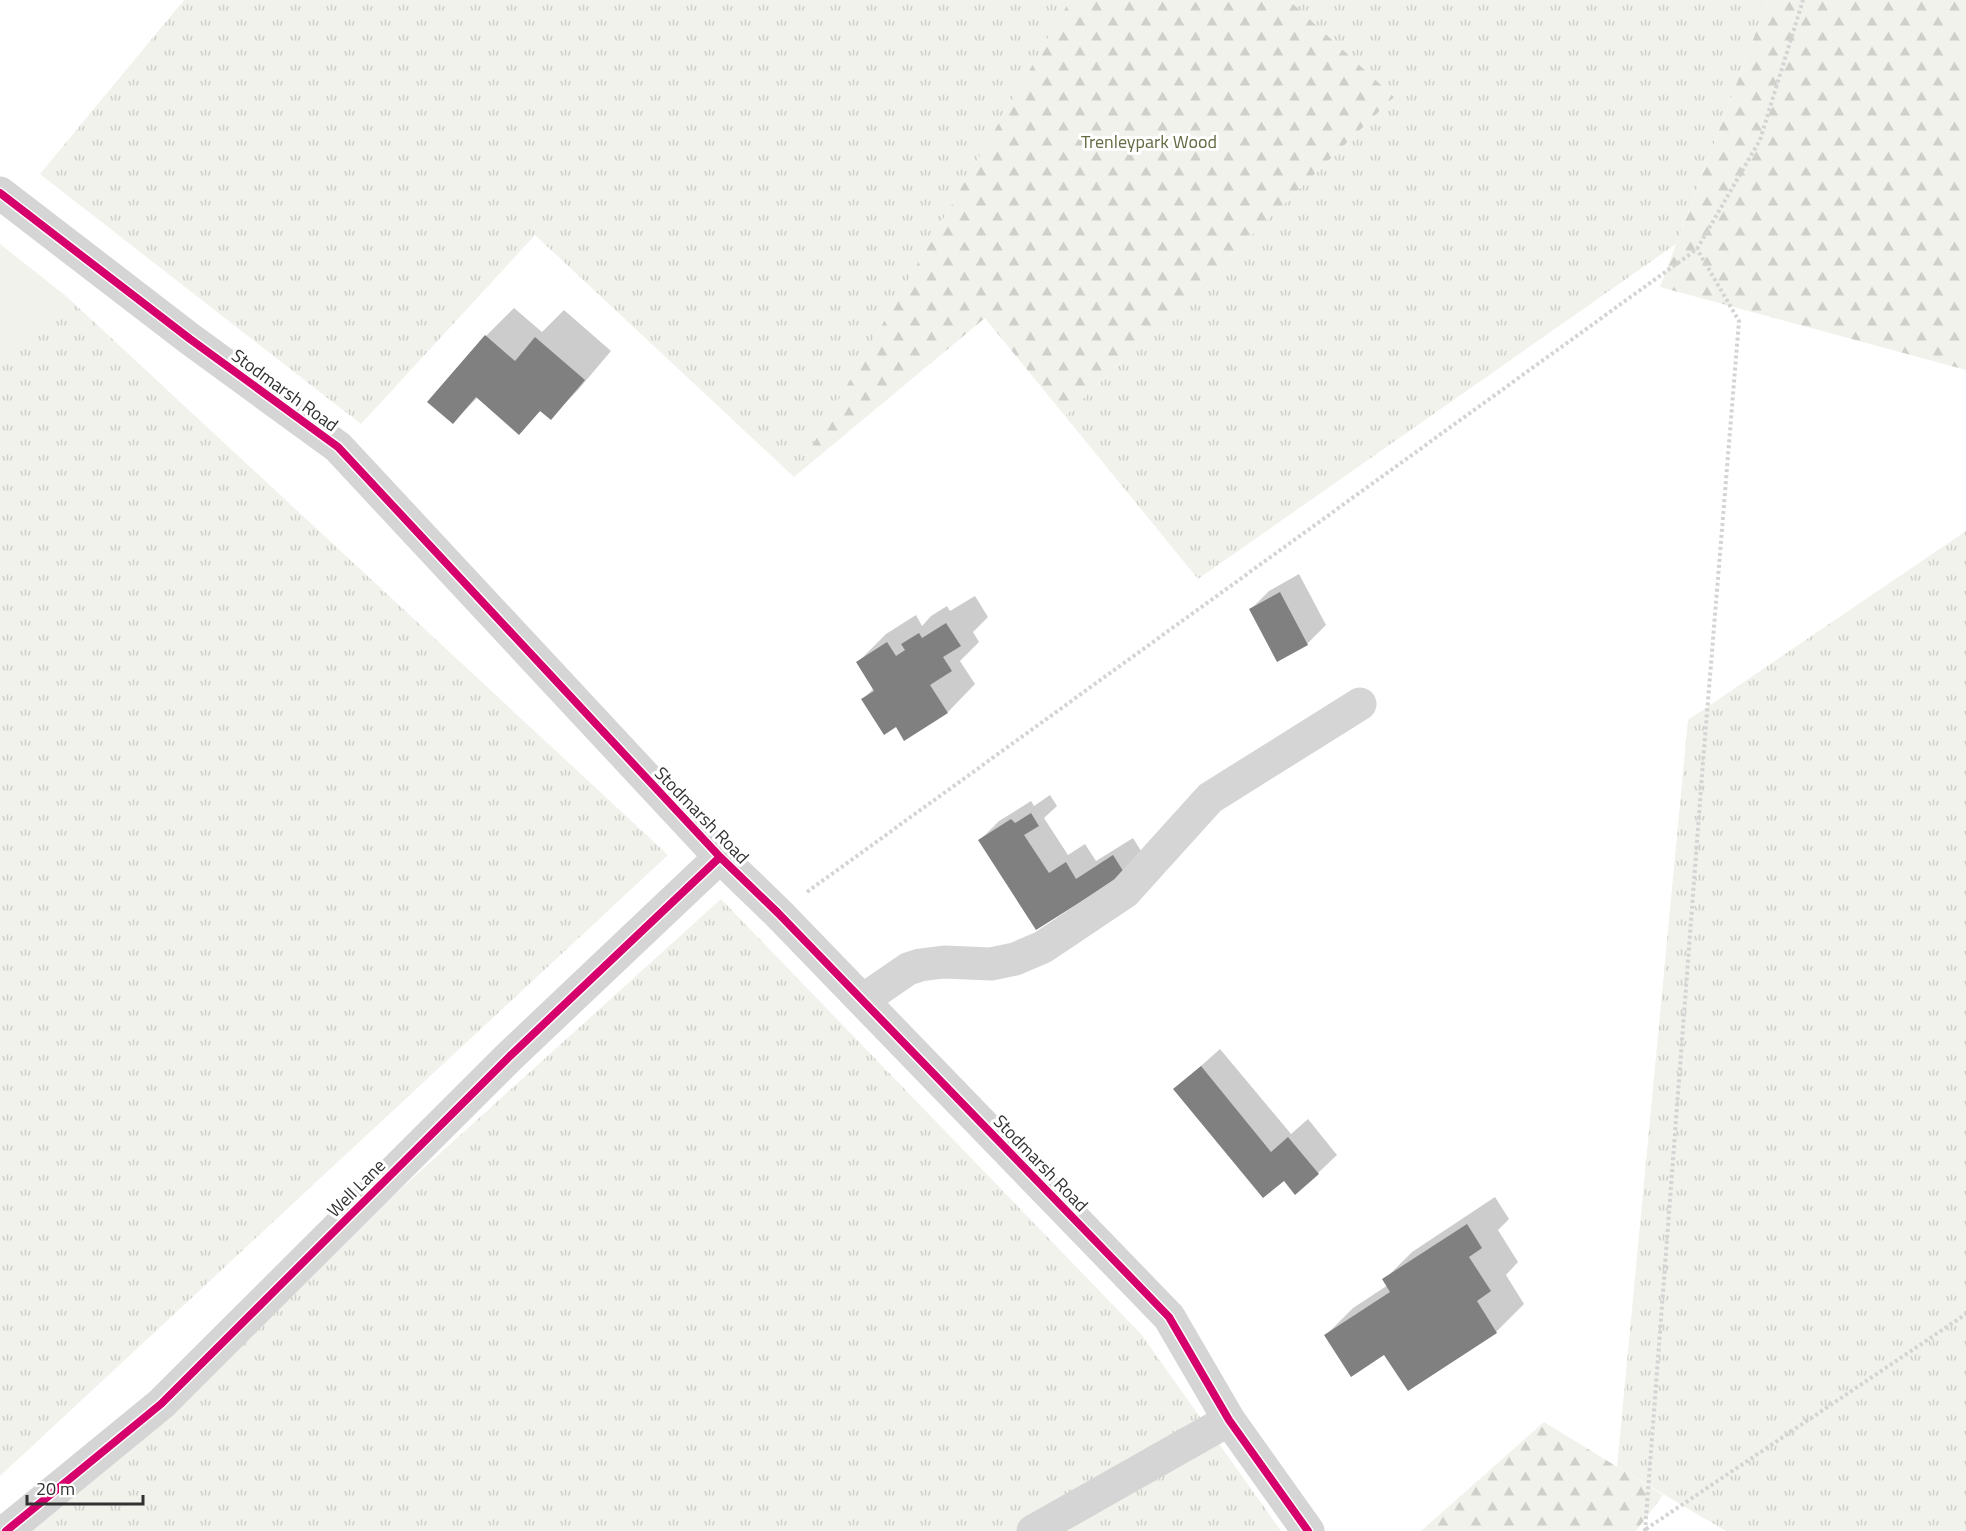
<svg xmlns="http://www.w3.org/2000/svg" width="1966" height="1531" font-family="'Titillium Web',sans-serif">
	<defs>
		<pattern id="grass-tufts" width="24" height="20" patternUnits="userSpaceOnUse" patternTransform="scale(1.5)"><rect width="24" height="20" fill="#f1f2eb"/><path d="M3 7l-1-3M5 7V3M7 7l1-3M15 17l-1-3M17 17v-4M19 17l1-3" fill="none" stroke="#cfd0ca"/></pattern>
		<pattern id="forest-firs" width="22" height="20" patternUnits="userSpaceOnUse" patternTransform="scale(1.5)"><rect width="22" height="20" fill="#f1f2eb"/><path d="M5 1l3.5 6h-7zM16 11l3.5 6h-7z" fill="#cfd0ca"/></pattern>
	</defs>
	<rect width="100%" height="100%" fill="#fff"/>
	<!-- grass -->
	<path fill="url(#grass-tufts)" d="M 184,0 L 1070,0 L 794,477 L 535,235 L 361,424 L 40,174 Z
		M 1294,0 L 1768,0 L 1676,244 L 1198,579 L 1065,416 L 1394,97 L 1292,3 Z
		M 66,296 L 668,855 L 0,1476 L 0,352 Z
		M 1966,531 L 1966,1531 L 1726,1531 L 1617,1467 L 1688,720 Z
		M 721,899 L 1141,1334 L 1281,1531 L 23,1531 Z"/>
	<!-- forest -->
	<path fill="url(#forest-firs)" d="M 1070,0 L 1294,0 L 1292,3 L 1394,97 L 1065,416 L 985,318 L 794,477 Z
		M 1768,0 L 1966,0 L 1966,370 L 1660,287 Z
		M 1544,1422 L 1663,1495 L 1636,1531 L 1421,1531 Z"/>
	<!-- green -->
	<path fill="#f1f2eb" d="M 0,244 L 66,296 L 0,352 Z"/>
	<!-- shadow -->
	<path fill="#0003" d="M 514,308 L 542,332 L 564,310 L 611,351 L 578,390 L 550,418 L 541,410 L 519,433 L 478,397 L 453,422 L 486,336 Z
		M 1299,574 L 1326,625 L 1307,644 L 1277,660 L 1250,610 L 1269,591 Z
		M 975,596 L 988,617 L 973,632 L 979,642 L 960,661 L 975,684 L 948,712 L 905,739 L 897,725 L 863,699 L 874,688 L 858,662 L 886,634 L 916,615 L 922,626 L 931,616 L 947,606 L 950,611 Z
		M 1050,795 L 1057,806 L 1044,818 L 1068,855 L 1085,844 L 1096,861 L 1133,838 L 1143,854 L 1124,873 L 1036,928 L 980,840 L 999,821 L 1031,801 L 1034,806 Z
		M 1220,1049 L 1291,1134 L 1308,1119 L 1337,1155 L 1318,1173 L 1284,1179 L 1175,1089 Z
		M 1495,1197 L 1509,1219 L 1498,1230 L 1518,1262 L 1506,1275 L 1524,1304 L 1496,1332 L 1409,1389 L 1385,1353 L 1325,1336 L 1353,1308 L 1388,1285 L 1384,1280 L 1412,1252 Z"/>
	<!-- building -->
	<path fill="#808080" d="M 485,335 L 515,361 L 535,337 L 585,380 L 551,420 L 540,411 L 519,435 L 476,397 L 453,424 L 427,402 Z
		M 1280,592 L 1308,645 L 1277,662 L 1249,609 Z
		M 946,623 L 961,646 L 943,657 L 952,671 L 930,685 L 948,713 L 904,741 L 896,727 L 884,735 L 861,699 L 874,691 L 856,662 L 887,642 L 896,656 L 905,650 L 901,644 L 919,633 L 922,638 Z
		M 1031,813 L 1039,826 L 1024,835 L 1049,873 L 1066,862 L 1076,879 L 1113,855 L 1125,874 L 1036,930 L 978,840 L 1011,819 L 1015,823 Z
		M 1201,1066 L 1271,1152 L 1288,1137 L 1319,1174 L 1295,1195 L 1284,1181 L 1263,1198 L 1173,1089 Z
		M 1467,1224 L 1482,1248 L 1469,1257 L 1491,1291 L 1477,1301 L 1497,1333 L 1408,1391 L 1384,1355 L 1351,1377 L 1324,1335 L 1390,1292 L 1382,1279 Z"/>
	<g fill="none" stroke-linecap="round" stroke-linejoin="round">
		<!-- path -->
		<path stroke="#d4d4d4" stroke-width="4" stroke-dasharray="3 3" stroke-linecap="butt" d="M 807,892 L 1697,249 L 1760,140 L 1803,0
			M 1646,1529 L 1966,1314
			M 1645,1531 L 1703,762 L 1739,321 L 1697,249"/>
		<!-- minor -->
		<path stroke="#d5d5d5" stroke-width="33" d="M 0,193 L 190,339 L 338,447 L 720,857 L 778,913 L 1169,1317 L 1229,1420 L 1308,1531
			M 863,1000 L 908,969 L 920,965 L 944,962 L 991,964 L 1015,959 L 1043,947 L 1125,892 L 1210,798 L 1360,704
			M 6,1531 L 161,1404 L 510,1056 L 720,857
			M 1033,1531 L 1229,1420"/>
		<!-- cycleway casing -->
		<g stroke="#fff" stroke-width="11">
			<path id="cycleway" d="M 0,193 L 190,339 L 338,447 L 720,857 L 778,913 L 1169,1317 L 1229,1420 L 1308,1531
				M 6,1531 L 161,1404 L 510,1056 L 720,857"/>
		</g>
		<!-- cycleway -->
		<use href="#cycleway" stroke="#d6006c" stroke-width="8"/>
	</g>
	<g text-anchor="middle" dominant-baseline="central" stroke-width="6" stroke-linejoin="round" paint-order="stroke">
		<!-- park labels -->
		<g font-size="18" fill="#616a41" stroke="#fff">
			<text x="1149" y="141">Trenleypark Wood</text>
		</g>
		<!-- street labels -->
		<g font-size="18" fill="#313131" stroke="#fff">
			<text transform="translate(285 390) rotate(36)">Stodmarsh Road</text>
			<text transform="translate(702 815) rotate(46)">Stodmarsh Road</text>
			<text transform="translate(1041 1163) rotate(46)">Stodmarsh Road</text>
			<text transform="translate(356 1188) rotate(-45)">Well Lane</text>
		</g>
	</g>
	<!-- scale -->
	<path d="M27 1495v9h116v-9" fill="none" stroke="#313131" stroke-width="3"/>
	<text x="36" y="1495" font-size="18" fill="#313131" stroke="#ffffff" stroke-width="4.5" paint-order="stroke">20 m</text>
</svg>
